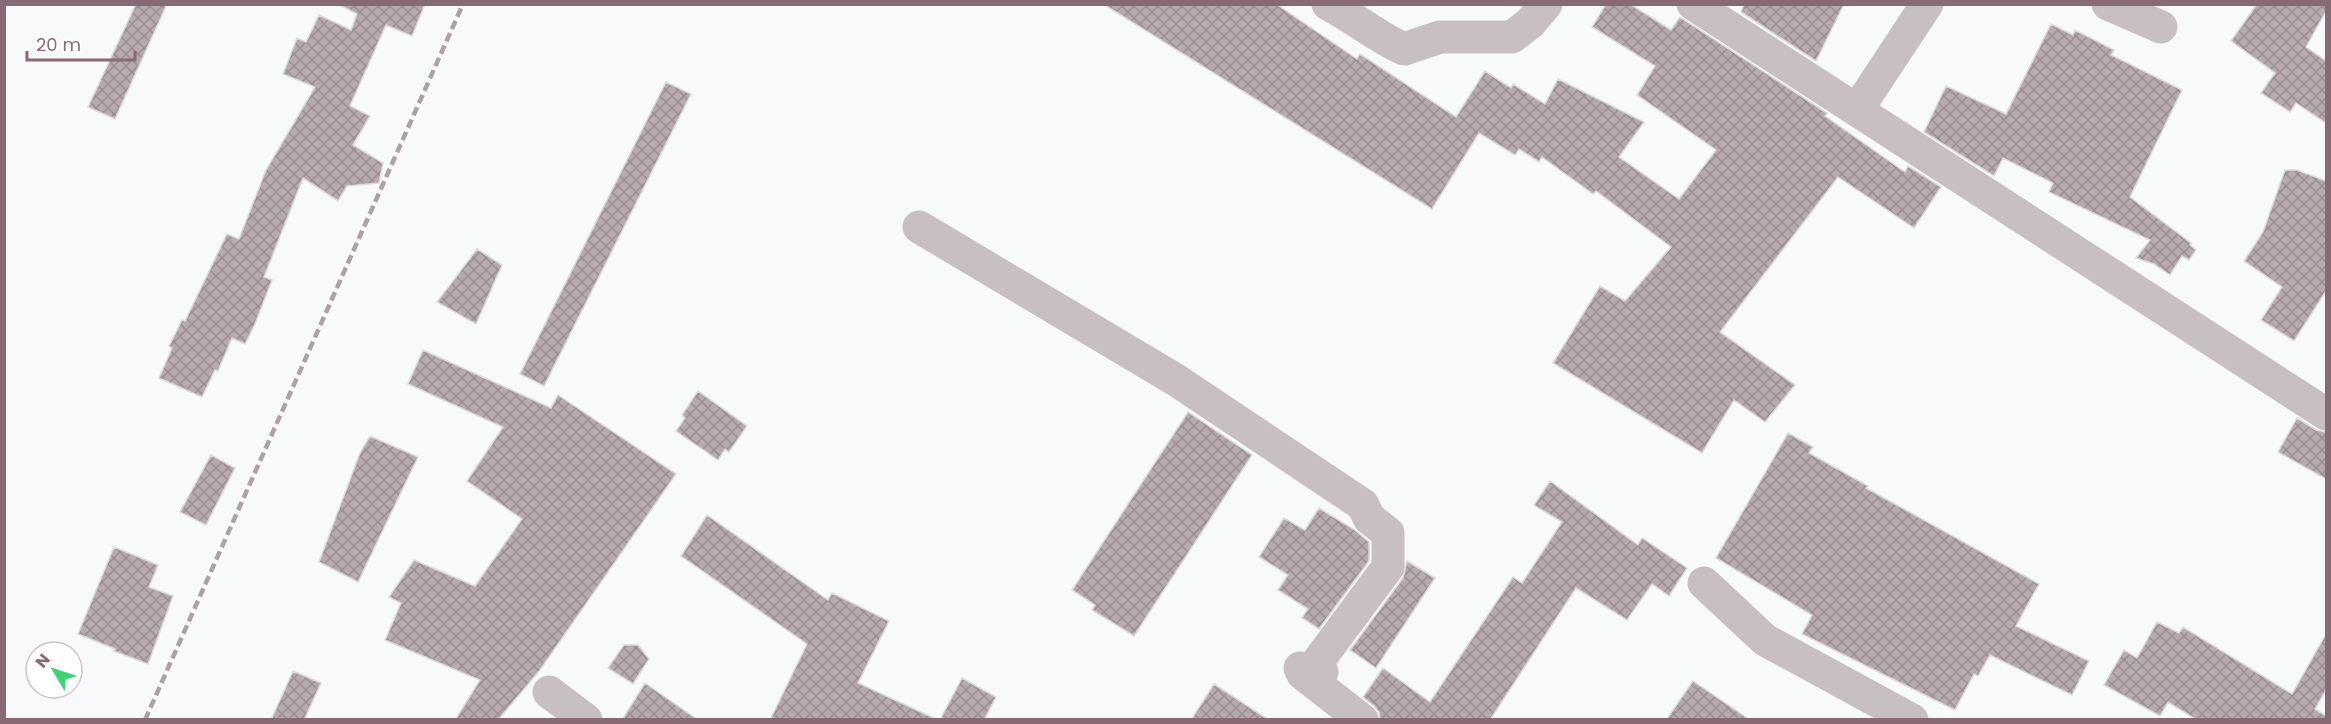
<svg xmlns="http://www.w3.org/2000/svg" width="2331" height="724" font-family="Poppins,sans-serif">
	<defs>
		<pattern id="building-cross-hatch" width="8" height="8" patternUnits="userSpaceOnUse" patternTransform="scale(1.5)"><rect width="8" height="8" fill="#b6a9af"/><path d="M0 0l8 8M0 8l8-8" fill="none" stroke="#9a8e93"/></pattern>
	</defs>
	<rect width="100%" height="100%" fill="#f8f9fa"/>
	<!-- building -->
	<path fill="url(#building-cross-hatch)" stroke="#dadbdc" stroke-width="1.5" d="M 136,4 L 167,4 L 115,119 L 88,107 Z
		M 338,4 L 425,4 L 412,36 L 386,25 L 350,106 L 370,116 L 353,145 L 383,163 L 379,183 L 347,186 L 338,201 L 303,178 L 264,277 L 272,280 L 255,324 L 245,344 L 232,338 L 218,371 L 215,370 L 202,397 L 159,378 L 172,348 L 169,346 L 182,320 L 185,321 L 227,234 L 239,239 L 266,170 L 315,87 L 283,74 L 297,38 L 306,42 L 319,15 L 351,30 L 357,14 Z
		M 1103,4 L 1276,4 L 1357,59 L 1360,54 L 1456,117 L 1485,71 L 1511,88 L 1513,84 L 1545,104 L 1558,79 L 1644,122 L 1619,157 L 1679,199 L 1716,150 L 1637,95 L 1655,66 L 1592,27 L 1606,4 L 1630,4 L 1671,30 L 1680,17 L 1827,113 L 1825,116 L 1905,172 L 1908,166 L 1941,187 L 1914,228 L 1838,177 L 1720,332 L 1795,385 L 1765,422 L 1734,400 L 1702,453 L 1553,363 L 1600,286 L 1625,301 L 1671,247 L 1596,191 L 1593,194 L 1542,157 L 1539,162 L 1519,149 L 1515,155 L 1479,133 L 1432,209 Z
		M 1744,4 L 1844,4 L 1816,61 L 1741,12 Z
		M 2257,4 L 2326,4 L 2326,11 L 2306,47 L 2326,61 L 2326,123 L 2296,103 L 2290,112 L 2261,93 L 2275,73 L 2231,41 Z
		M 2051,24 L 2073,35 L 2075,30 L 2114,50 L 2111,55 L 2182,90 L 2130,197 L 2191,243 L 2190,245 L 2196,250 L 2189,260 L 2182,256 L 2170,275 L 2154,264 L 2136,258 L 2150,240 L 2049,192 L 2053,183 L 2003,158 L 1994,176 L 1924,132 L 1946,86 L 2006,114 Z
		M 666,82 L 691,94 L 544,386 L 520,374 Z
		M 2285,170 L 2297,170 L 2326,181 L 2326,291 L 2294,341 L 2261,320 L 2282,287 L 2244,261 L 2263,232 Z
		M 477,249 L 502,265 L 476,324 L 437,302 Z
		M 423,350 L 551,408 L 558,395 L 676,474 L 540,670 L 498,720 L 455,720 L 480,680 L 385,640 L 401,603 L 389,597 L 414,560 L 475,586 L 522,519 L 467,481 L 503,427 L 408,384 Z
		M 698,391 L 747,426 L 729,452 L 725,449 L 718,460 L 676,431 L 685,418 L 682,415 Z
		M 1188,412 L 1252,455 L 1134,636 L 1092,610 L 1095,605 L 1072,590 Z
		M 2297,418 L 2316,430 L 2326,432 L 2326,479 L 2278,452 Z
		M 1788,433 L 1813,447 L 1809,453 L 1868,486 L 1866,488 L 2039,584 L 2016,626 L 2089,661 L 2072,695 L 1990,655 L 1978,676 L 1974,674 L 1955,710 L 1802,634 L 1812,615 L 1716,558 Z
		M 370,436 L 418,457 L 358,582 L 319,562 L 360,453 Z
		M 211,455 L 235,468 L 206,525 L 180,512 Z
		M 1550,481 L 1638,545 L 1642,538 L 1687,568 L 1669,596 L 1652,584 L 1627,620 L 1576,588 L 1490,720 L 1380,720 L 1379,712 L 1374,706 L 1363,697 L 1383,668 L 1430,702 L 1513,577 L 1522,583 L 1562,522 L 1534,505 Z
		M 1319,508 L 1355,530 L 1369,542 L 1369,561 L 1319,629 L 1302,618 L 1308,609 L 1278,590 L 1288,575 L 1259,557 L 1284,518 L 1305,530 Z
		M 707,515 L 828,600 L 832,593 L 889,621 L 858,683 L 938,720 L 770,720 L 807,644 L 681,556 Z
		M 114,547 L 158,565 L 149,587 L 173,596 L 148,664 L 114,651 L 115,649 L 78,634 Z
		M 1407,561 L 1435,578 L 1376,668 L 1350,650 L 1403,578 Z
		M 2157,622 L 2179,633 L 2183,627 L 2292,694 L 2326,634 L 2326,690 L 2315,709 L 2326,716 L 2326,720 L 2197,720 L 2168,702 L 2160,716 L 2104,685 L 2124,650 L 2137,658 Z
		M 624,645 L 638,645 L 649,659 L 633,684 L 608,668 Z
		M 293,671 L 321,683 L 304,720 L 271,720 Z
		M 962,678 L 996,697 L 984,720 L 940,720 Z
		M 1693,681 L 1750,720 L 1666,720 Z
		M 645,683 L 698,720 L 622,720 Z
		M 1214,684 L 1269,720 L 1191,720 Z"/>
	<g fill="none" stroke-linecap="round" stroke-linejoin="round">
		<!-- minor -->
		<path stroke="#c7bfc3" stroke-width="33" d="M 1328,4 C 1355,18 1377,37 1404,49 L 1440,37 L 1512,37 L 1530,23 L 1546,4
			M 1693,4 L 2326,414
			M 2108,4 L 2161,27
			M 1857,110 L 1927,4
			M 919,227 L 1176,380 L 1363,505 L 1369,518 L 1388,533 L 1388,567 L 1316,664 L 1322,672 L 1300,668 L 1303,674 L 1362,720
			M 1704,583 L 1765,640 L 1912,720
			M 549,692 L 586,720"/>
		<!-- rail -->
		<path stroke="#ada1a7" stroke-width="4.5" stroke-dasharray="9 4.5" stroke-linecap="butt" d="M 145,720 L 463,4"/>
	</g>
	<!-- border -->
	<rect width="2331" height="724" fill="none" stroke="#866b77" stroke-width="12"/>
	<!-- north arrow -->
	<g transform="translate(54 670) rotate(309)"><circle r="28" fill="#ffffff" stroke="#cfc4c9" stroke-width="1.5"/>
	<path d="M0-4.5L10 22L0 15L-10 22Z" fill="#3dd472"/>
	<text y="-9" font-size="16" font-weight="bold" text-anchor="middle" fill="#866b77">N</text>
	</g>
	<!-- scale -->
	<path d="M27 51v9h108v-9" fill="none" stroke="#866b77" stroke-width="3"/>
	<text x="36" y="51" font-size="18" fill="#866b77" stroke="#ffffff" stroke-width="4.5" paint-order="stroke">20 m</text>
</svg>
